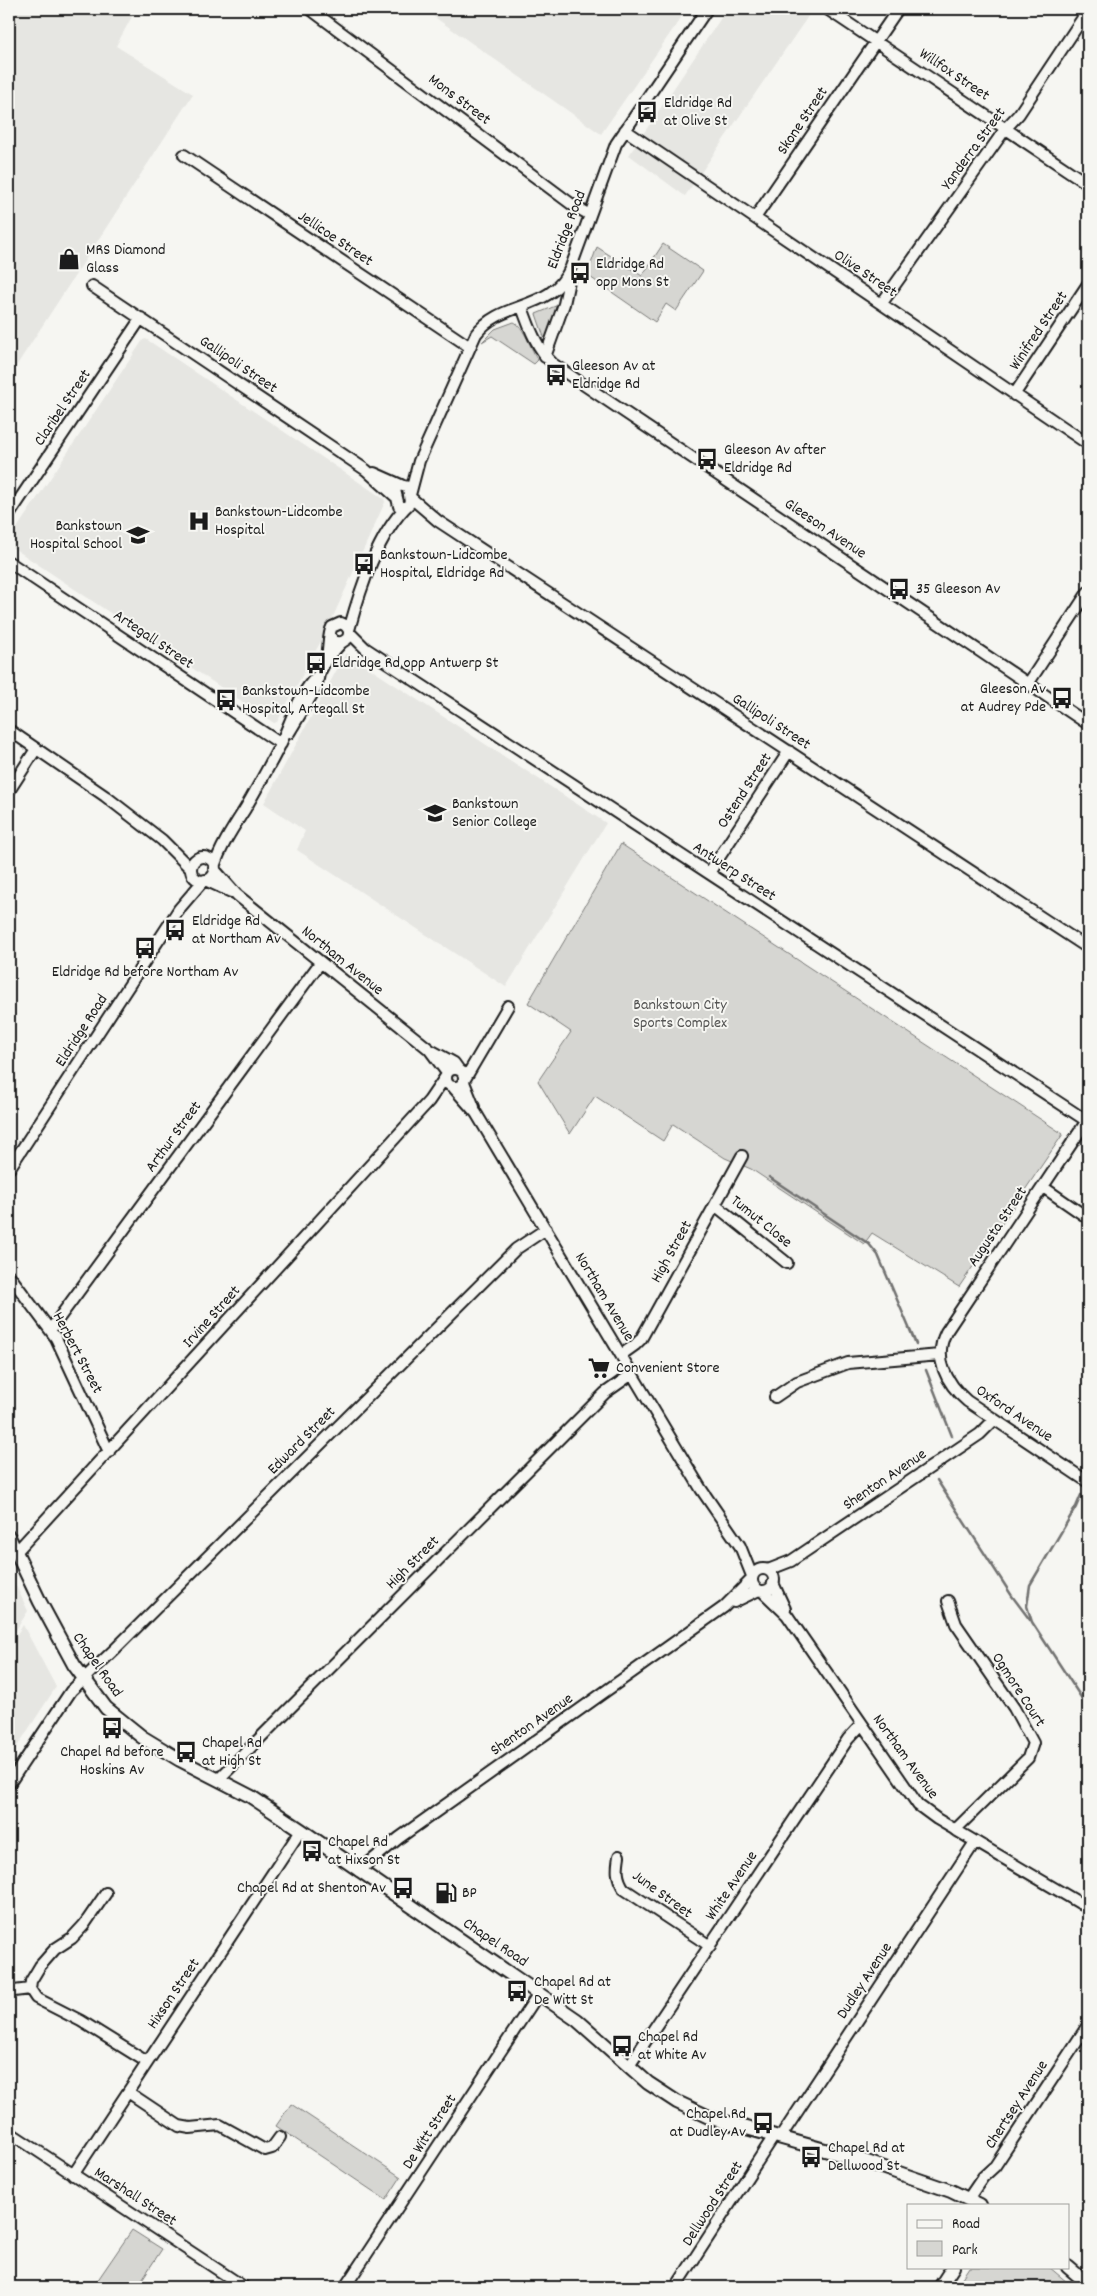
<svg xmlns="http://www.w3.org/2000/svg" width="1097" height="2296" font-family="Dekko,sans-serif">
	<rect width="100%" height="100%" fill="#f6f6f2"/>
	<filter id="ink" filterUnits="userSpaceOnUse"><feTurbulence type="fractalNoise" baseFrequency=".02" numOctaves="2"/><feDisplacementMap in="SourceGraphic" scale="10" xChannelSelector="R" yChannelSelector="G"/><feConvolveMatrix kernelMatrix="1 2 1 2 8 2 1 2 1" color-interpolation-filters="sRGB"/></filter>
	<g filter="url(#ink)">
		<!-- built -->
		<path fill="#e6e6e2" d="M 9,9 L 136,9 L 116,46 L 193,94 L 9,377 Z
			M 423,9 L 687,9 L 601,134 Z
			M 727,9 L 813,9 L 685,196 L 629,155 Z
			M 146,339 L 384,499 L 385,502 L 327,630 L 277,722 L 274,723 L 9,545 L 9,540 L 143,340 Z
			M 346,653 L 606,823 L 506,987 L 297,850 L 305,831 L 264,803 Z
			M 9,1571 L 28,1611 L 9,1641 Z
			M 23,1625 L 56,1687 L 9,1759 L 9,1646 Z"/>
		<!-- green -->
		<path fill="#d6d6d2" stroke="#797977" d="M 663,244 L 703,271 L 676,311 L 666,304 L 655,322 L 587,275 L 597,247 L 642,276 Z
			M 558,305 L 547,339 L 545,340 L 536,314 Z
			M 514,322 C 524,326 531,350 538,360 L 534,364 L 492,336 L 482,342 L 495,329 Z
			M 621,844 L 1063,1134 L 959,1287 L 872,1233 L 864,1244 L 751,1169 L 725,1158 L 673,1124 L 663,1141 L 595,1096 L 570,1134 L 538,1081 L 571,1032 L 528,1003 Z
			M 291,2104 L 401,2177 L 386,2200 L 276,2126 Z
			M 132,2230 L 162,2249 L 137,2287 L 93,2287 Z
			M 969,2267 L 1049,2267 L 1073,2287 L 956,2287 Z"/>
		<g fill="none" stroke-linecap="round" stroke-linejoin="round">
			<!-- stream -->
			<path stroke="#727271" stroke-width="2.5" d="M 769,1177 L 869,1244 L 878,1255 L 916,1344
				M 926,1370 L 952,1436
				M 937,1480 L 1012,1596 L 1030,1620
				M 1081,1495 L 1076,1507 L 1030,1585 L 1027,1606 L 1032,1622 L 1088,1708"/>
			<!-- minor casing -->
			<g stroke="#1c1c1c" stroke-width="14">
				<path id="minor" d="M 310,9 L 574,206 L 590,215
					M 827,9 L 1088,184
					M 625,130 L 1088,444
					M 184,155 L 470,347
					M 755,218 L 898,9
					M 92,286 L 366,470 L 395,496
					M 882,303 L 1006,128 L 1019,114 L 1088,10
					M 522,307 C 529,327 537,349 553,364 L 1088,724
					M 545,357 L 564,304 L 570,276
					M 1014,395 L 1088,284
					M 374,473 L 401,485
					M 410,495 L 419,461 L 476,334 C 502,299 551,313 571,267 L 616,144 L 707,9
					M 410,497 L 438,521 L 1088,948
					M 9,515 L 141,318
					M 9,562 L 281,744
					M 349,630 C 360,590 378,532 410,503 L 408,487 L 399,485 L 395,490 L 399,506 L 405,507
					M 349,632 L 365,648 L 1087,1121
					M 327,657 C 329,647 328,634 332,627 L 341,623 C 349,626 351,633 347,639 L 341,643 L 334,641 L 330,636
					M 1028,684 L 1088,592
					M 9,730 L 105,796 L 162,840 L 191,869
					M 289,733 L 316,688 L 319,674 L 326,660 L 342,642
					M 9,791 L 36,749
					M191 869a12 12 0 1 1 24 0a12 12 0 1 1-24 0Z
					M 214,867 C 221,846 233,828 245,809 C 257,788 269,767 280,745 C 292,720 298,694 319,674
					M 214,869 L 237,895 L 429,1049 L 447,1073
					M 709,873 L 789,751
					M 205,880 L 231,892
					M 432,1051 L 454,1063 L 459,1070
					M446 1078a9 9 0 1 1 18 0a9 9 0 1 1-18 0Z
					M 465,1079 L 508,1006
					M 464,1082 L 474,1107
					M 453,1087 L 476,1113 L 701,1489 L 740,1546 L 752,1576
					M 1088,1119 L 946,1332 C 933,1358 946,1383 967,1401 L 1088,1482
					M 9,1169 L 179,909 L 203,881
					M 1043,1187 L 1088,1218
					M 715,1205 L 787,1263
					M 9,1275 L 56,1338 L 109,1452
					M 51,1329 L 320,963
					M 621,1355 L 635,1345 L 641,1339 L 742,1156
					M 775,1397 L 797,1382 L 848,1363 L 940,1355
					M 16,1552 L 429,1101 L 446,1076
					M752 1580a11 11 0 1 1 22 0a11 11 0 1 1-22 0Z
					M 768,1570 L 791,1561 L 980,1434 L 994,1420
					M 773,1583 L 785,1609
					M 762,1591 L 787,1615 L 918,1805 L 937,1819 L 1088,1908
					M 948,1601 L 956,1624 L 1014,1708 L 1033,1743 L 1028,1758 L 955,1830
					M 734,1602 L 759,1590
					M 219,1779 L 605,1393 L 632,1374
					M 9,1784 L 71,1691 L 115,1649 L 516,1249 L 546,1229
					M 619,1856 C 617,1869 616,1877 624,1889 L 710,1946
					M 359,1871 L 399,1838 L 724,1607 L 752,1579
					M 106,1893 L 84,1925 L 72,1938 L 55,1949 L 40,1966 L 31,1981 L 30,1989 L 36,1998 L 81,2021 L 147,2062
					M 14,1991 L 30,1989
					M 629,2066 L 848,1739 L 862,1724
					M 128,2092 L 179,2126 L 190,2128 L 220,2125 L 265,2150 L 272,2148 L 280,2137
					M 9,2132 L 244,2287
					M 780,2138 L 975,1842
					M 73,2175 L 301,1830
					M 968,2199 L 983,2177 L 995,2166 L 1088,2025
					M 345,2287 L 539,1993
					M 676,2287 L 774,2136"/>
			</g>
			<!-- major casing -->
			<g stroke="#1c1c1c" stroke-width="16">
				<path id="major" d="M 9,1537 L 40,1602 L 74,1665 L 106,1708 L 142,1737 L 180,1760 L 250,1796 L 301,1830 L 577,2020 L 648,2083 L 677,2102 L 711,2118 L 864,2161 L 951,2191 L 980,2205
					M 1068,2267 L 1088,2284
					M 940,2287 L 953,2267"/>
			</g>
			<!-- minor -->
			<use href="#minor" stroke="#f6f6f2" stroke-width="10"/>
			<!-- major -->
			<use href="#major" stroke="#f6f6f2" stroke-width="12"/>
		</g>
	</g>
	<!-- icons -->
	<defs>
		<g id="bus-bare" transform="scale(1.725)"><path d="M-5-6H5V4H4V6H2V4H-2V6H-4V4H-5ZM-3.5-4V0h7V-4ZM-3.5 1.2v1.5H-2V1.2ZM2 1.2v1.5H3.5V1.2Z" fill="#1c1c1c" stroke="#f6f6f2" stroke-width="2.5" paint-order="stroke"/></g>
		<g id="shop-bare" transform="scale(1.725)"><path d="M-5-2.5h2.3a2.7 3.5 0 0 1 5.4 0H5L5.5 6h-11ZM-1.5-2.5h3a1.5 2.3 0 0 0-3 0Z" fill="#1c1c1c" stroke="#f6f6f2" stroke-width="2.5" paint-order="stroke"/></g>
		<g id="hospital-bare" transform="scale(1.725)"><path d="M-5-5h3v3.5h4V-5h3V5h-3V1.5h-4V5h-3Z" fill="#1c1c1c" stroke="#f6f6f2" stroke-width="2.5" paint-order="stroke"/></g>
		<g id="school-bare" transform="scale(1.725)"><path d="M0-5L7-2L0 1L-7-2ZM-4 1L0 2.5L4 1V4Q0 6-4 4Z" fill="#1c1c1c" stroke="#f6f6f2" stroke-width="2.5" paint-order="stroke"/></g>
		<g id="supermarket-bare" transform="scale(1.725)"><path d="M-6-5.5h2.5l.6 2H6L4.5 2H-2.5L-4.4-4H-6ZM-1.5 3.2a1.3 1.3 0 1 0 .1 0ZM3 3.2a1.3 1.3 0 1 0 .1 0Z" fill="#1c1c1c" stroke="#f6f6f2" stroke-width="2.5" paint-order="stroke"/></g>
		<g id="fuel-bare" transform="scale(1.725)"><path d="M-5.5-6h7V0h2V4h1.3V-2.5L3-4.5l.8-.8L6-3V5H2.5V1h-1V6h-7ZM-4.2-4.7v3.2H.2V-4.7Z" fill="#1c1c1c" stroke="#f6f6f2" stroke-width="2.5" paint-order="stroke"/></g>
	</defs>
	<g fill-rule="evenodd">
		<use href="#bus-bare" x="647" y="112"/>
		<use href="#shop-bare" x="69" y="259"/>
		<use href="#bus-bare" x="580" y="273"/>
		<use href="#bus-bare" x="556" y="375"/>
		<use href="#bus-bare" x="707" y="459"/>
		<use href="#hospital-bare" x="199" y="521"/>
		<use href="#school-bare" x="138" y="535"/>
		<use href="#bus-bare" x="364" y="564"/>
		<use href="#bus-bare" x="899" y="589"/>
		<use href="#bus-bare" x="316" y="663"/>
		<use href="#bus-bare" x="1062" y="698"/>
		<use href="#bus-bare" x="226" y="700"/>
		<use href="#school-bare" x="435" y="813"/>
		<use href="#bus-bare" x="175" y="930"/>
		<use href="#bus-bare" x="145" y="948"/>
		<use href="#supermarket-bare" x="599" y="1368"/>
		<use href="#bus-bare" x="112" y="1728"/>
		<use href="#bus-bare" x="186" y="1752"/>
		<use href="#bus-bare" x="312" y="1851"/>
		<use href="#bus-bare" x="403" y="1888"/>
		<use href="#fuel-bare" x="446" y="1893"/>
		<use href="#bus-bare" x="517" y="1991"/>
		<use href="#bus-bare" x="622" y="2046"/>
		<use href="#bus-bare" x="763" y="2123"/>
		<use href="#bus-bare" x="811" y="2157"/>
	</g>
	<g text-anchor="middle" dominant-baseline="central" stroke-width="4" stroke-linejoin="round" paint-order="stroke">
		<!-- street labels -->
		<g font-size="16" fill="#1c1c1c" stroke="#f6f6f2">
			<text transform="translate(954 75) rotate(34)">Willfox Street</text>
			<text transform="translate(459 100) rotate(37)">Mons Street</text>
			<text transform="translate(803 121) rotate(-56)">Skone Street</text>
			<text transform="translate(974 149) rotate(-54)">Yanderra Street</text>
			<text transform="translate(567 230) rotate(-69)">Eldridge Road</text>
			<text transform="translate(335 239) rotate(34)">Jellicoe Street</text>
			<text transform="translate(865 274) rotate(34)">Olive Street</text>
			<text transform="translate(1039 331) rotate(-56)">Winifred Street</text>
			<text transform="translate(238 365) rotate(34)">Gallipoli Street</text>
			<text transform="translate(63 408) rotate(-56)">Claribel Street</text>
			<text transform="translate(825 529) rotate(34)">Gleeson Avenue</text>
			<text transform="translate(153 640) rotate(34)">Artegall Street</text>
			<text transform="translate(771 722) rotate(33)">Gallipoli Street</text>
			<text transform="translate(745 791) rotate(-57)">Ostend Street</text>
			<text transform="translate(734 872) rotate(33)">Antwerp Street</text>
			<text transform="translate(342 961) rotate(39)">Northam Avenue</text>
			<text transform="translate(82 1031) rotate(-57)">Eldridge Road</text>
			<text transform="translate(174 1137) rotate(-54)">Arthur Street</text>
			<text transform="translate(761 1222) rotate(39)">Tumut Close</text>
			<text transform="translate(998 1227) rotate(-56)">Augusta Street</text>
			<text transform="translate(672 1252) rotate(-61)">High Street</text>
			<text transform="translate(604 1297) rotate(59)">Northam Avenue</text>
			<text transform="translate(212 1317) rotate(-48)">Irvine Street</text>
			<text transform="translate(77 1353) rotate(62)">Herbert Street</text>
			<text transform="translate(1014 1414) rotate(34)">Oxford Avenue</text>
			<text transform="translate(302 1441) rotate(-45)">Edward Street</text>
			<text transform="translate(885 1480) rotate(-34)">Shenton Avenue</text>
			<text transform="translate(413 1563) rotate(-45)">High Street</text>
			<text transform="translate(97 1665) rotate(55)">Chapel Road</text>
			<text transform="translate(1018 1690) rotate(57)">Ogmore Court</text>
			<text transform="translate(532 1725) rotate(-35)">Shenton Avenue</text>
			<text transform="translate(905 1757) rotate(54)">Northam Avenue</text>
			<text transform="translate(732 1886) rotate(-56)">White Avenue</text>
			<text transform="translate(662 1895) rotate(36)">June Street</text>
			<text transform="translate(495 1943) rotate(34)">Chapel Road</text>
			<text transform="translate(865 1981) rotate(-57)">Dudley Avenue</text>
			<text transform="translate(174 1994) rotate(-56)">Hixson Street</text>
			<text transform="translate(1017 2105) rotate(-57)">Chertsey Avenue</text>
			<text transform="translate(430 2132) rotate(-57)">De Witt Street</text>
			<text transform="translate(135 2197) rotate(33)">Marshall Street</text>
			<text transform="translate(713 2204) rotate(-57)">Dellwood Street</text>
		</g>
		<!-- poi labels -->
		<g font-size="16" fill="#1c1c1c" stroke="#f6f6f2" text-anchor="start">
			<text x="664" y="103">Eldridge Rd<tspan x="664" dy="18">at Olive St</tspan></text>
			<text x="86" y="250">MRS Diamond<tspan x="86" dy="18">Glass</tspan></text>
			<text x="596" y="264">Eldridge Rd<tspan x="596" dy="18">opp Mons St</tspan></text>
			<text x="572" y="366">Gleeson Av at<tspan x="572" dy="18">Eldridge Rd</tspan></text>
			<text x="724" y="450">Gleeson Av after<tspan x="724" dy="18">Eldridge Rd</tspan></text>
			<text x="215" y="512">Bankstown-Lidcombe<tspan x="215" dy="18">Hospital</tspan></text>
			<text x="122" y="526" text-anchor="end">Bankstown<tspan x="122" dy="18">Hospital School</tspan></text>
			<text x="380" y="555">Bankstown-Lidcombe<tspan x="380" dy="18">Hospital, Eldridge Rd</tspan></text>
			<text x="916" y="589">35 Gleeson Av</text>
			<text x="332" y="663">Eldridge Rd opp Antwerp St</text>
			<text x="1046" y="689" text-anchor="end">Gleeson Av<tspan x="1046" dy="18">at Audrey Pde</tspan></text>
			<text x="242" y="691">Bankstown-Lidcombe<tspan x="242" dy="18">Hospital, Artegall St</tspan></text>
			<text x="452" y="804">Bankstown<tspan x="452" dy="18">Senior College</tspan></text>
			<text x="192" y="921">Eldridge Rd<tspan x="192" dy="18">at Northam Av</tspan></text>
			<text x="145" y="972" text-anchor="middle">Eldridge Rd before Northam Av</text>
			<text x="616" y="1368">Convenient Store</text>
			<text x="202" y="1743">Chapel Rd<tspan x="202" dy="18">at High St</tspan></text>
			<text x="112" y="1752" text-anchor="middle">Chapel Rd before<tspan x="112" dy="18">Hoskins Av</tspan></text>
			<text x="328" y="1842">Chapel Rd<tspan x="328" dy="18">at Hixson St</tspan></text>
			<text x="386" y="1888" text-anchor="end">Chapel Rd at Shenton Av</text>
			<text x="462" y="1893">BP</text>
			<text x="534" y="1982">Chapel Rd at<tspan x="534" dy="18">De Witt St</tspan></text>
			<text x="638" y="2037">Chapel Rd<tspan x="638" dy="18">at White Av</tspan></text>
			<text x="746" y="2114" text-anchor="end">Chapel Rd<tspan x="746" dy="18">at Dudley Av</tspan></text>
			<text x="828" y="2148">Chapel Rd at<tspan x="828" dy="18">Dellwood St</tspan></text>
		</g>
		<!-- park labels -->
		<g font-size="16" fill="#545453" stroke="#f6f6f2">
			<text x="680" y="1005">Bankstown City<tspan x="680" dy="18">Sports Complex</tspan></text>
		</g>
	</g>
	<!-- margin -->
	<rect width="1097" height="2296" fill="none" stroke="#f6f6f2" stroke-width="30"/>
	<rect x="15" y="15" width="1067" height="2266" fill="none" stroke="#1c1c1c" stroke-width="2" filter="url(#ink)"/>
	<!-- legend -->
	<rect x="907" y="2204" width="162" height="65" fill="#f6f6f2" stroke="#9f9f9c"/>
	<rect x="917" y="2220" width="25" height="8" fill="#f6f6f2" stroke="#9f9f9c"/>
	<text x="952" y="2228" font-size="15" fill="#1c1c1c">Road</text>
	<rect x="917" y="2241" width="25" height="15" fill="#d6d6d2" stroke="#9f9f9c"/>
	<text x="952" y="2254" font-size="15" fill="#1c1c1c">Park</text>
</svg>
